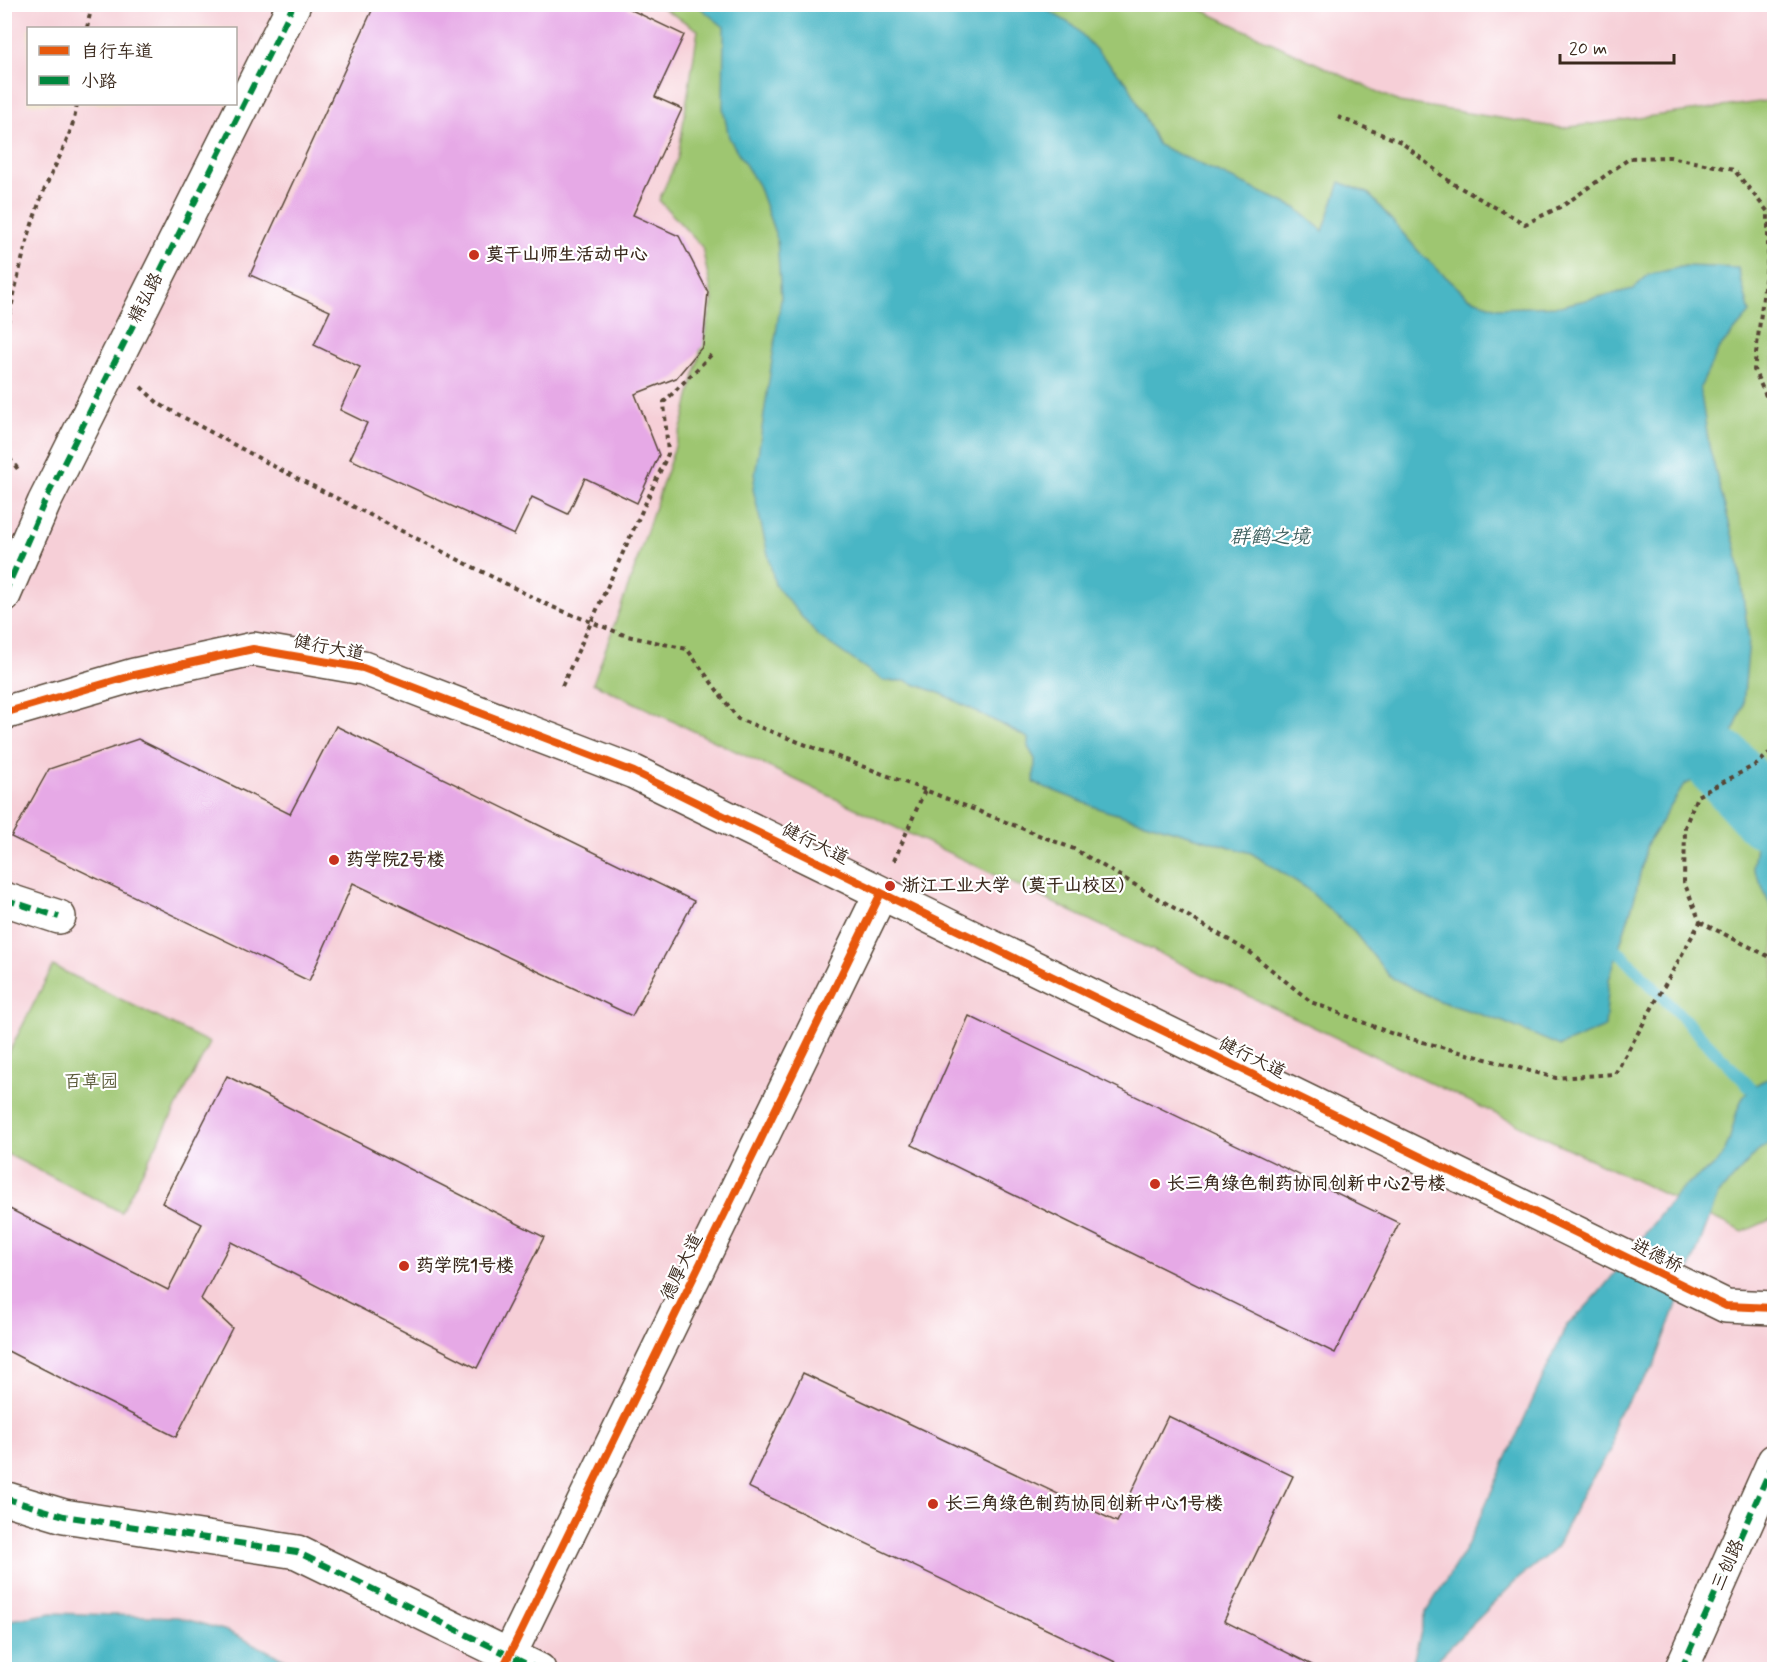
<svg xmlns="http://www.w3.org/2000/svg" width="1779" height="1674" font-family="Mynerve,'LXGW WenKai TC',sans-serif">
	<rect width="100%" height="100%" fill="#fff"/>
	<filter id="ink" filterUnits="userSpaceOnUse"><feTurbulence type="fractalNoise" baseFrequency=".0167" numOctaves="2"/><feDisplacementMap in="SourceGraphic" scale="12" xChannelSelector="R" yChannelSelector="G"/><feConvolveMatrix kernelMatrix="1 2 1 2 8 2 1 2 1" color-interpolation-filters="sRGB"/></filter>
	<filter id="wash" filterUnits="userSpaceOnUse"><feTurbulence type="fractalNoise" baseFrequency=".008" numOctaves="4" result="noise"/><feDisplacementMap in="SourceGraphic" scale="24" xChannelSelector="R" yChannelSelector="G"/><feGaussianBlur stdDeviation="1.35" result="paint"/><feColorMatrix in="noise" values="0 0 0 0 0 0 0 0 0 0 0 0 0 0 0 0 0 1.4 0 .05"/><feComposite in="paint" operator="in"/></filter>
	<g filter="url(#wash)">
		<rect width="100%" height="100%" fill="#eddebb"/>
		<!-- built -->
		<path fill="#f6cfd7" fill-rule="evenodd" d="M 5,5 L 1774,5 L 1774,1669 L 5,1669 ZM 28,28 L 236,28 L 236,104 L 28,104 Z"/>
		<!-- green -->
		<path fill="#9ec671" stroke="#6c7848" stroke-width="1.5" d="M 658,5 L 1191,5 L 1399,102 L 1562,128 L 1774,100 L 1774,1218 L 1743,1232 L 593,683 L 632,576 L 683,422 L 713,300 L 702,247 L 659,200 L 678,157 L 698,30 Z
			M 53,966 L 210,1043 L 121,1212 L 5,1153 L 5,1060 Z"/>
		<!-- water -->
		<path fill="#49b6c5" stroke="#427072" stroke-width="1.5" d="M 697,5 L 1039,5 L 1074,26 L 1129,85 L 1158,145 L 1296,208 L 1323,231 L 1340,182 L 1369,194 L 1421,254 L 1468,297 L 1497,308 L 1560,306 L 1633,289 L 1648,275 L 1685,266 L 1738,268 L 1750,313 L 1718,350 L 1700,388 L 1709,446 L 1737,553 L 1749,640 L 1743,706 L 1720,767 L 1684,785 L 1647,844 L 1634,900 L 1609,980 L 1605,1027 L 1560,1046 L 1501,1021 L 1439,1001 L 1390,977 L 1354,932 L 1305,887 L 1251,853 L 1103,810 L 1034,783 L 1035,759 L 1028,747 L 1028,738 L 942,694 L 906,681 L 884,681 L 817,635 L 775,585 L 753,489 L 781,299 L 777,239 L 758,185 L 729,138 L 723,108 L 724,27 Z
			M 1774,806 L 1774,913 L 1753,867 L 1759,822 Z
			M 1774,1077 L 1774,1141 L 1760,1149 L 1718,1195 L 1653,1368 L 1615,1418 L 1612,1450 L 1585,1489 L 1556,1548 L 1518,1579 L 1439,1658 L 1435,1669 L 1411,1670 L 1426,1612 L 1466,1548 L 1566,1326 C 1612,1286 1642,1231 1684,1187 C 1694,1177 1712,1171 1720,1159 C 1742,1126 1726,1090 1774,1077 Z
			M 52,1613 L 178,1617 L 227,1631 L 305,1669 L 5,1669 L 5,1621 Z"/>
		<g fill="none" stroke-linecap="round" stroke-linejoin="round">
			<!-- stream -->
			<path stroke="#49b6c5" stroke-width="12" d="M 1618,951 L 1751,1088"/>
			<!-- river -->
			<path stroke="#49b6c5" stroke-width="69" d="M 1721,764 L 1766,814"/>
		</g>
		<g id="blocks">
			<!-- building -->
			<path fill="#e6a9e6" d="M 375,4 L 619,4 L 684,35 L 655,97 L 682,109 L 633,215 L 679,236 L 708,292 L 703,346 L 676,378 L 635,394 L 659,455 L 637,503 L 585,478 L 568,514 L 532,497 L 514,535 L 350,459 L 367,423 L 340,410 L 360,367 L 314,345 L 330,311 L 250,275 Z
				M 336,726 L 694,901 L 632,1016 L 353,883 L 309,981 L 11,837 L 49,769 L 138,739 L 290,814 Z
				M 969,1016 L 1399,1223 L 1335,1353 L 912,1145 Z
				M 227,1076 L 544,1237 L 477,1368 L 231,1242 L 201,1299 L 232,1328 L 176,1437 L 4,1349 L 4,1206 L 168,1290 L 202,1224 L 162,1203 Z
				M 803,1373 L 1117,1522 L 1168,1416 L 1293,1476 L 1224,1621 L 1322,1670 L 1132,1670 L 748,1487 Z"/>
		</g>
	</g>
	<g filter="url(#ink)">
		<use href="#blocks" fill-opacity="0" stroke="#564536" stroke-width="1.5"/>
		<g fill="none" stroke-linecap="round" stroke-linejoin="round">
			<!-- minor casing -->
			<g stroke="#564536" stroke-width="36">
				<path id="minor" d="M 4,595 L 44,503 L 294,4
					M 4,713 L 134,675 L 253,649 L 363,668 L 634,772 L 1726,1306 L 1774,1308
					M 4,899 L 59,917
					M 4,1498 L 64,1516 L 297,1552 L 539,1670
					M 502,1670 L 881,893
					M 1681,1670 L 1774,1461"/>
			</g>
			<!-- path -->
			<path stroke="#564536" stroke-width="4" stroke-dasharray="4.5 4.5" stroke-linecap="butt" d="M 87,28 L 92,4
				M 1338,117 L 1401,142 L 1450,182 L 1525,224 L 1564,205 L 1630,158 L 1670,157 L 1734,170 L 1768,212 L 1768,256 L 1754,370 L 1774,413
				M 1768,225 L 1774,224
				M 4,340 C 15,291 24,241 43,193 C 56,161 72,138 77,104
				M 141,387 L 159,404 L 279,469 L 550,606 L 627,636 L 687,649 L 738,719 L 925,790
				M 4,451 L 20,472
				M 562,686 L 668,454 L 664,402 L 714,352
				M 894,861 L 925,790 L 1074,849 L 1251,953 L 1311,1002 L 1393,1034 L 1556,1078 L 1615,1074 L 1700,922 L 1684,882 L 1685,827 L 1697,796 L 1757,764 L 1774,749
				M 1700,922 L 1774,959"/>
			<!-- minor -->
			<use href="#minor" stroke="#fff" stroke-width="33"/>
			<!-- quiet -->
			<path stroke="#00873e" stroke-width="6" stroke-dasharray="12 6" stroke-linecap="butt" d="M 4,595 L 44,503 L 294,4
				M 4,899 L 59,917
				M 4,1498 L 64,1516 L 297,1552 L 539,1670
				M 1681,1670 L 1774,1461"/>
			<!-- cycleway casing -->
			<g stroke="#fff" stroke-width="11">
				<path id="cycleway" d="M 4,713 L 134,675 L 253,649 L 363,668 L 634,772 L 1726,1306 L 1774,1308
					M 502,1670 L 881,893"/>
			</g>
			<!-- cycleway -->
			<use href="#cycleway" stroke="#e8590c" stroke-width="8"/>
		</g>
	</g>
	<!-- markers -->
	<g fill="#c8321e" stroke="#fff" stroke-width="2">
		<circle cx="474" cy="255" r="6"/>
		<circle cx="334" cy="860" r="6"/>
		<circle cx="890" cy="886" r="6"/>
		<circle cx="1155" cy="1184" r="6"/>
		<circle cx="404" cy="1266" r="6"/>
		<circle cx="933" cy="1504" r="6"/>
	</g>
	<g text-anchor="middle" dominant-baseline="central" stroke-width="4.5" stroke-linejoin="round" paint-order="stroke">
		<!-- poi labels -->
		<g font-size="18" font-weight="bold" fill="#3b2a1e" stroke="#fff" text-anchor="start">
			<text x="486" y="255">莫干山师生活动中心</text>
			<text x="346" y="860">药学院2号楼</text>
			<text x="902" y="886">浙江工业大学（莫干山校区）</text>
			<text x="1167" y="1184">长三角绿色制药协同创新中心2号楼</text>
			<text x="416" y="1266">药学院1号楼</text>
			<text x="945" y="1504">长三角绿色制药协同创新中心1号楼</text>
		</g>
		<!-- street labels -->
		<g font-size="18" fill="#3b2a1e" stroke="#fff">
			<text transform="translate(146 298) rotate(-63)">精弘路</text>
			<text transform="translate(329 648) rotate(11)">健行大道</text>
			<text transform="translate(815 844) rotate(26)">健行大道</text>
			<text transform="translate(1252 1058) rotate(26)">健行大道</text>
			<text transform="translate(1657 1256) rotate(26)">进德桥</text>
			<text transform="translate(682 1267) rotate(-64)">德厚大道</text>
			<text transform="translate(1728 1565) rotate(-66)">三创路</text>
		</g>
		<!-- park labels -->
		<g font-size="18" fill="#595937" stroke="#fff">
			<text x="91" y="1082">百草园</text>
		</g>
		<!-- water labels -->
		<g font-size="20" font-style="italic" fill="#416261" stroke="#fff">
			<text x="1270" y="537">群鹤之境</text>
		</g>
	</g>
	<!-- margin -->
	<rect width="1779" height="1674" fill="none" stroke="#fff" stroke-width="24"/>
	<!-- legend -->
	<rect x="27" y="27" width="210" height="78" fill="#ffffff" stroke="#b1aaa5" stroke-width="1.5"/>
	<rect x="39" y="46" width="30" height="9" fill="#e8590c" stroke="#b1aaa5" stroke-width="1.5"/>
	<text x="81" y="57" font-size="18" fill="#3b2a1e">自行车道</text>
	<rect x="39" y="76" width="30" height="9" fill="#00873e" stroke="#b1aaa5" stroke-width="1.5"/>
	<text x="81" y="87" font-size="18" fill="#3b2a1e">小路</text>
	<!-- scale -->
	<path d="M1560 54v9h114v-9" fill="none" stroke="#3b2a1e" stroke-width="3"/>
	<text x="1569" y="54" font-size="18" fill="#3b2a1e" stroke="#ffffff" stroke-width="4.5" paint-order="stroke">20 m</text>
</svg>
